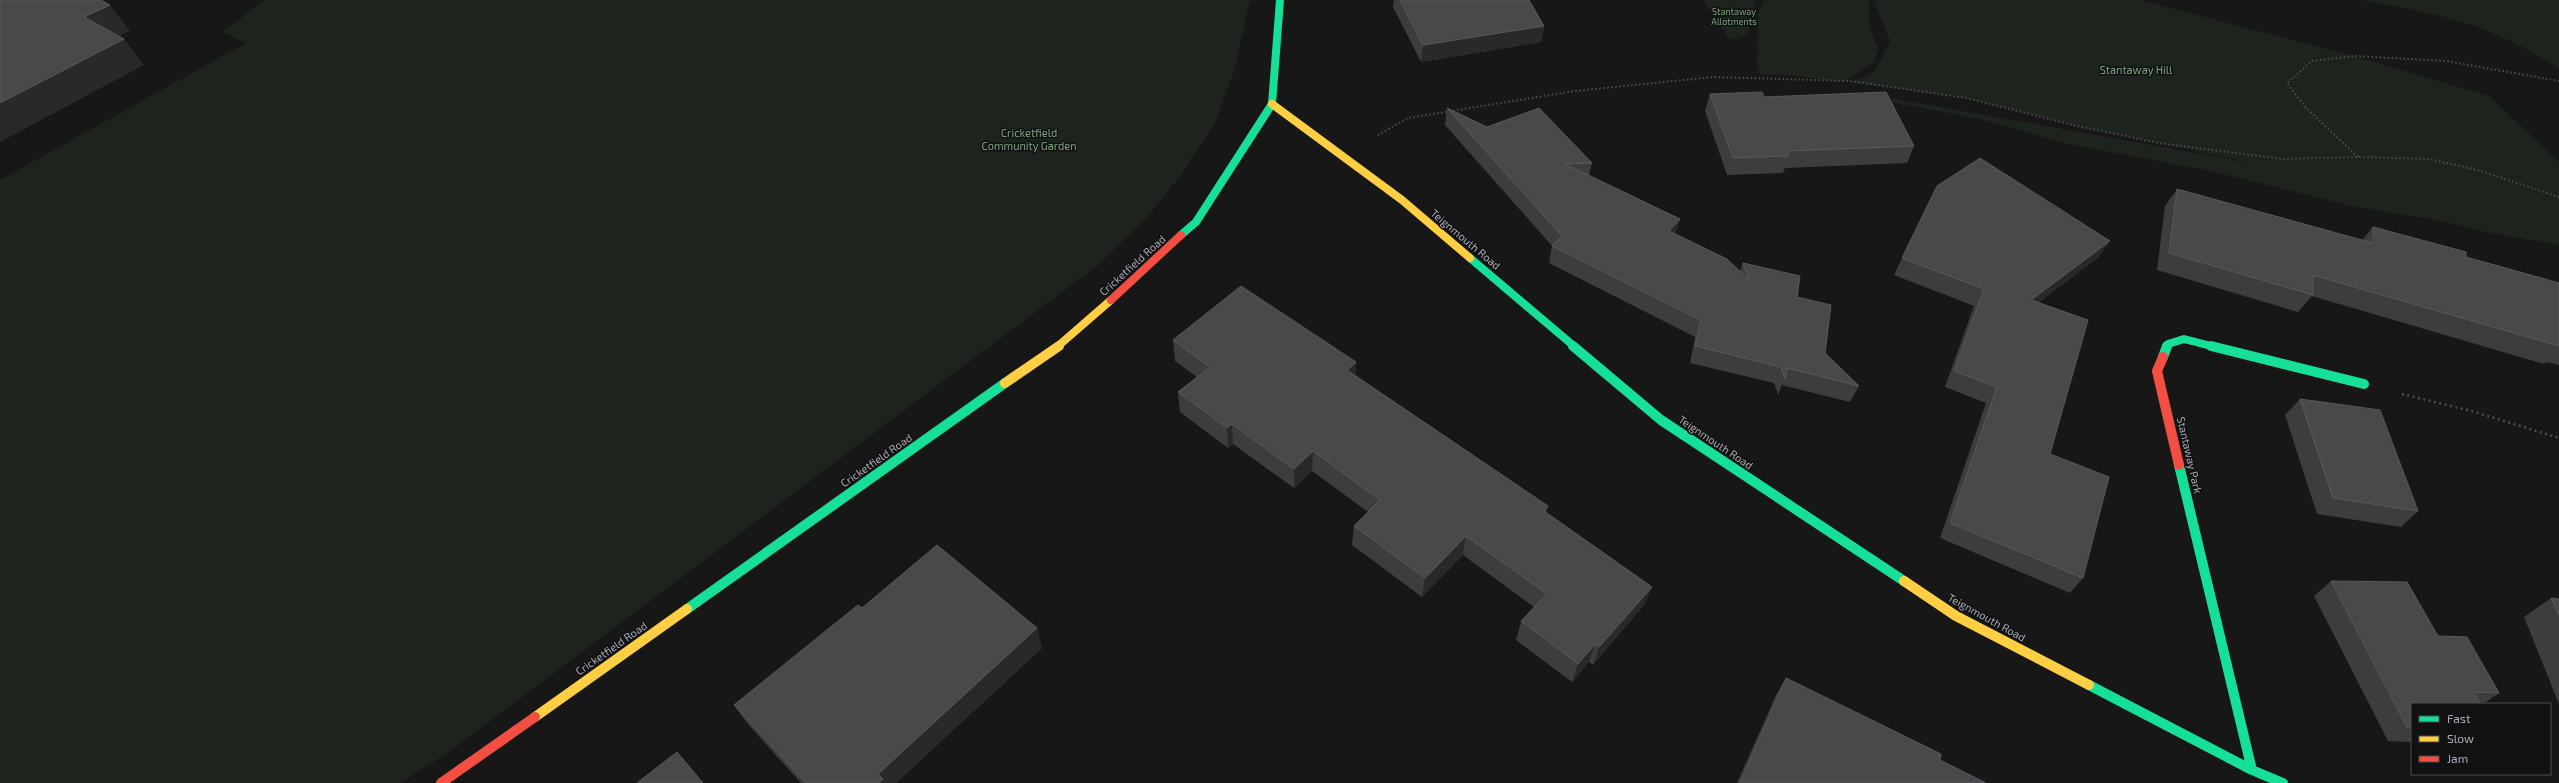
<svg xmlns="http://www.w3.org/2000/svg" width="2559" height="783" font-family="'Exo 2',sans-serif">
	<rect width="100%" height="100%" fill="#171717"/>
	<!-- green -->
	<path fill="#1d241e" d="M 265,0 L 1250,0 L 1235,69 L 1215,123 L 1179,178 L 1145,219 L 1097,266 L 450,751 L 401,783 L 0,783 L 0,180 L 246,43 L 222,32 Z
		M 1703,0 L 1756,0 L 1747,35 L 1730,40 Z
		M 1765,0 L 1870,0 C 1866,18 1870,34 1879,49 L 1873,63 L 1842,82 L 1790,75 L 1760,74 L 1757,63 L 1758,20 L 1758,13 Z
		M 1882,0 L 2140,0 L 2354,56 L 2489,96 L 2559,162 L 2559,245 L 2489,233 L 2442,221 L 2356,207 L 2211,171 L 2067,144 L 1981,119 L 1868,98 L 1867,94 L 2258,164 L 2077,126 L 1966,98 L 1850,82 L 1874,73 L 1890,42 L 1874,1 Z
		M 2361,0 L 2559,0 L 2559,69 C 2492,24 2439,14 2361,0 Z"/>
	<g fill="none" stroke-linecap="round" stroke-linejoin="round">
		<!-- path-far1 -->
		<path stroke="#4d4e52" stroke-width="2" stroke-dasharray="1.5 2.5" stroke-linecap="butt" d="M 1378,135 L 1408,118 L 1575,91 L 1713,77 L 1850,81 L 1966,98 L 2077,126 L 2158,143 L 2283,159 L 2358,157 L 2429,159 L 2478,170 L 2559,197
			M 2358,157 L 2306,108 L 2287,83 L 2312,61 L 2354,56 L 2446,61 L 2559,81"/>
		<!-- path -->
		<path stroke="#4d4e52" stroke-width="2.5" stroke-dasharray="2 3.5" stroke-linecap="butt" d="M 2402,394 L 2475,412 L 2559,438"/>
		<!-- fast-far1 -->
		<path stroke="#16e098" stroke-width="8" d="M 1181,235 L 1196,222 L 1272,104 L 1280,0
			M 1470,258 L 1575,347
			M 2167,347 L 2168,344 L 2184,339 L 2215,347"/>
		<!-- fast -->
		<path stroke="#16e098" stroke-width="10" d="M 1573,346 L 1661,420 L 1904,581
			M 2211,346 L 2364,384
			M 2163,357 L 2167,346
			M 2179,465 L 2252,770
			M 687,609 L 1005,383
			M 2089,685 L 2252,770 L 2283,783"/>
		<!-- slow-far1 -->
		<path stroke="#ffcf43" stroke-width="8" d="M 1272,104 L 1402,200 L 1470,258
			M 1057,347 L 1111,300"/>
		<!-- slow -->
		<path stroke="#ffcf43" stroke-width="10" d="M 1005,383 L 1059,346
			M 1904,581 L 1956,616 L 2089,685
			M 535,717 L 687,609"/>
		<!-- jam-far1 -->
		<path stroke="#f24e42" stroke-width="8" d="M 1111,300 L 1181,235"/>
		<!-- jam -->
		<path stroke="#f24e42" stroke-width="10" d="M 2163,357 L 2157,371 L 2179,465
			M 441,783 L 535,717"/>
	</g>
	<!-- wall -->
	<path fill="#3d3d3f" d="M 1394,0 L 1529,0 L 1544,26 L 1541,42 L 1421,62 L 1393,7 Z
		M 1710,94 L 1764,97 L 1914,146 L 1907,163 L 1785,168 L 1783,173 L 1727,175 L 1705,111 Z
		M 1447,108 L 1487,127 L 1592,163 L 1589,175 L 1680,219 L 1675,234 L 1740,271 L 1743,263 L 1797,297 L 1825,353 L 1859,386 L 1850,402 L 1782,385 L 1778,395 L 1774,383 L 1690,363 L 1695,337 L 1549,263 L 1552,246 L 1445,125 Z
		M 1937,186 L 2099,257 L 2039,302 L 2050,454 L 2083,578 L 2070,593 L 1940,538 L 1986,403 L 1945,387 L 1974,306 L 1894,275 Z
		M 2177,189 L 2362,240 L 2373,227 L 2466,257 L 2559,283 L 2559,365 L 2546,362 L 2544,364 L 2312,296 L 2298,312 L 2157,270 L 2165,206 Z
		M 1173,340 L 1356,362 L 1355,376 L 1548,506 L 1547,513 L 1652,587 L 1644,605 L 1593,665 L 1589,662 L 1572,682 L 1516,640 L 1521,621 L 1534,607 L 1463,555 L 1422,597 L 1352,545 L 1354,526 L 1368,512 L 1312,471 L 1294,488 L 1233,444 L 1228,448 L 1180,412 L 1178,392 L 1197,377 L 1175,361 Z
		M 2300,399 L 2418,511 L 2401,527 L 2317,514 L 2285,415 Z
		M 2331,581 L 2438,636 L 2499,693 L 2483,704 L 2412,704 L 2412,742 L 2388,741 L 2314,596 Z
		M 2551,598 L 2559,599 L 2559,704 L 2524,617 Z
		M 862,608 L 1042,648 L 896,783 L 801,783 L 747,723 L 734,705 Z
		M 1786,678 L 1940,760 L 1986,783 L 1737,783 L 1776,695 Z"/>
	<!-- shaded-wall -->
	<path fill="#29292a" d="M 110,5 L 130,31 L 105,42 L 84,17 Z
		M 1544,26 L 1541,42 L 1421,62 L 1423,45 Z
		M 124,39 L 144,65 L 0,142 L 0,103 Z
		M 1680,219 L 1674,235 L 1669,231 Z
		M 2110,241 L 2099,257 L 2021,316 L 2031,300 Z
		M 1356,362 L 1355,383 L 1347,370 Z
		M 1232,424 L 1233,444 L 1228,448 L 1227,428 Z
		M 1313,451 L 1312,471 L 1294,488 L 1294,469 Z
		M 1548,506 L 1543,525 L 1544,511 Z
		M 1466,536 L 1463,555 L 1422,597 L 1425,578 Z
		M 1652,587 L 1644,605 L 1593,665 L 1599,647 Z
		M 1037,628 L 1042,648 L 896,783 L 878,783 L 878,774 Z
		M 1595,644 L 1589,662 L 1572,682 L 1578,664 Z"/>
	<!-- building -->
	<path fill="#49494c" stroke="#58595d" d="M 0,0 L 101,0 L 110,5 L 84,17 L 124,39 L 0,103 Z
		M 1400,0 L 1529,0 L 1544,26 L 1423,45 Z
		M 1762,92 L 1764,97 L 1886,92 L 1914,146 L 1787,151 L 1789,156 L 1733,158 L 1710,94 Z
		M 1447,108 L 1487,127 L 1539,108 L 1592,163 L 1565,164 L 1680,219 L 1669,231 L 1727,259 L 1749,280 L 1743,263 L 1800,276 L 1797,297 L 1831,305 L 1825,353 L 1859,386 L 1787,368 L 1785,379 L 1781,367 L 1695,346 L 1701,320 L 1552,246 L 1562,236 Z
		M 1980,158 L 2110,241 L 2031,300 L 2088,320 L 2050,454 L 2109,477 L 2083,578 L 1950,523 L 1997,387 L 1954,371 L 1984,289 L 1902,258 L 1937,186 Z
		M 2177,189 L 2373,243 L 2373,227 L 2466,252 L 2466,257 L 2559,283 L 2559,346 L 2313,275 L 2313,295 L 2169,253 Z
		M 1241,286 L 1356,362 L 1347,370 L 1548,506 L 1544,511 L 1652,587 L 1599,647 L 1595,644 L 1578,664 L 1521,621 L 1547,594 L 1466,536 L 1425,578 L 1354,526 L 1380,500 L 1313,451 L 1294,469 L 1232,424 L 1227,428 L 1178,392 L 1210,367 L 1173,340 Z
		M 2300,399 L 2380,410 L 2418,511 L 2333,498 Z
		M 937,545 L 1037,628 L 878,774 L 883,779 L 878,783 L 806,783 L 734,705 L 858,605 L 862,608 Z
		M 2331,581 L 2407,582 L 2438,636 L 2467,637 L 2499,693 L 2474,692 L 2480,704 L 2412,704 L 2412,727 L 2407,727 Z
		M 2551,598 L 2559,599 L 2559,616 Z
		M 1786,678 L 1941,754 L 1940,760 L 1986,783 L 1740,783 Z
		M 677,752 L 703,783 L 637,783 Z"/>
	<g text-anchor="middle" dominant-baseline="central" stroke-width="3" stroke-linejoin="round" paint-order="stroke">
		<!-- far-park labels -->
		<g font-size="9" fill="#7fa381" stroke="#111113">
			<text x="1734" y="11">Stantaway<tspan x="1734" dy="10">Allotments</tspan></text>
		</g>
		<!-- park labels -->
		<g font-size="11" fill="#7fa381" stroke="#111113">
			<text x="2136" y="69">Stantaway Hill</text>
			<text x="1029" y="132">Cricketfield<tspan x="1029" dy="13">Community Garden</tspan></text>
		</g>
		<!-- street labels -->
		<g font-size="11" fill="#a8adb8" stroke="#111113">
			<text transform="translate(1466 239) rotate(40)">Teignmouth Road</text>
			<text transform="translate(1132 265) rotate(-42)">Cricketfield Road</text>
			<text transform="translate(1716 442) rotate(34)">Teignmouth Road</text>
			<text transform="translate(2190 455) rotate(77)">Stantaway Park</text>
			<text transform="translate(876 460) rotate(-35)">Cricketfield Road</text>
			<text transform="translate(1987 617) rotate(29)">Teignmouth Road</text>
			<text transform="translate(611 648) rotate(-35)">Cricketfield Road</text>
		</g>
	</g>
	<!-- legend -->
	<rect x="2411" y="703" width="140" height="72" fill="#111113" stroke="#4d4f55"/>
	<rect x="2419" y="716" width="20" height="6" fill="#16e098" stroke="#4d4f55"/>
	<text x="2447" y="723" font-size="12" fill="#a8adb8">Fast</text>
	<rect x="2419" y="736" width="20" height="6" fill="#ffcf43" stroke="#4d4f55"/>
	<text x="2447" y="743" font-size="12" fill="#a8adb8">Slow</text>
	<rect x="2419" y="756" width="20" height="6" fill="#f24e42" stroke="#4d4f55"/>
	<text x="2447" y="763" font-size="12" fill="#a8adb8">Jam</text>
</svg>
